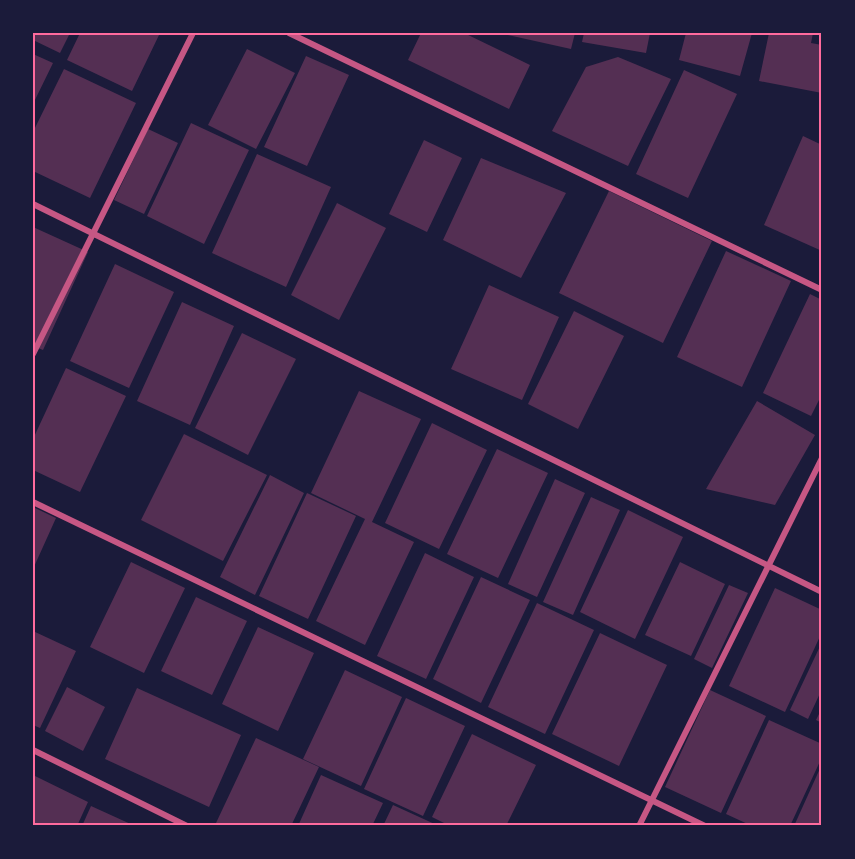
<svg xmlns="http://www.w3.org/2000/svg" width="855" height="859" font-family="Signika,sans-serif">
	<rect width="100%" height="100%" fill="#1b1b3a"/>
	<!-- building -->
	<path fill="#542f53" d="M 33,33 L 70,33 L 60,53 L 33,40 Z
		M 80,33 L 160,33 L 132,91 L 67,60 Z
		M 421,33 L 464,33 L 530,65 L 509,109 L 408,60 Z
		M 499,33 L 575,33 L 571,49 Z
		M 584,33 L 650,33 L 646,53 L 582,42 Z
		M 686,33 L 752,33 L 740,76 L 679,60 Z
		M 769,33 L 813,33 L 811,43 L 822,45 L 822,93 L 759,81 Z
		M 247,49 L 295,73 L 256,149 L 208,125 Z
		M 33,54 L 53,63 L 33,104 Z
		M 306,56 L 349,75 L 307,166 L 264,147 Z
		M 618,57 L 671,79 L 628,166 L 552,131 L 586,67 Z
		M 64,69 L 136,103 L 90,198 L 33,171 L 33,132 Z
		M 684,70 L 737,94 L 688,198 L 636,174 Z
		M 191,123 L 249,150 L 204,244 L 147,216 Z
		M 148,129 L 178,143 L 144,214 L 114,200 Z
		M 803,136 L 822,145 L 822,251 L 764,225 Z
		M 424,140 L 462,158 L 427,232 L 389,214 Z
		M 257,154 L 331,187 L 286,287 L 212,253 Z
		M 481,158 L 566,193 L 521,278 L 443,240 Z
		M 609,191 L 712,241 L 663,343 L 559,293 Z
		M 337,203 L 386,228 L 339,320 L 291,295 Z
		M 33,227 L 88,252 L 43,350 L 33,346 Z
		M 726,251 L 791,281 L 742,387 L 677,357 Z
		M 115,264 L 174,292 L 129,388 L 70,361 Z
		M 489,285 L 559,317 L 522,400 L 451,369 Z
		M 810,294 L 822,300 L 822,394 L 811,416 L 763,393 Z
		M 182,302 L 234,326 L 190,425 L 137,401 Z
		M 574,311 L 624,336 L 578,429 L 528,404 Z
		M 242,333 L 296,359 L 248,455 L 195,428 Z
		M 66,368 L 126,396 L 80,492 L 33,470 L 33,439 Z
		M 359,391 L 421,419 L 372,522 L 414,542 L 365,645 L 316,621 L 365,519 L 311,493 Z
		M 757,401 L 815,435 L 775,505 L 706,489 Z
		M 432,423 L 487,450 L 439,549 L 385,523 Z
		M 184,434 L 267,475 L 223,561 L 141,520 Z
		M 497,449 L 548,473 L 498,578 L 447,554 Z
		M 270,475 L 304,493 L 255,595 L 220,577 Z
		M 555,479 L 585,493 L 537,597 L 508,584 Z
		M 307,493 L 356,516 L 308,619 L 259,596 Z
		M 591,497 L 620,510 L 573,615 L 543,602 Z
		M 33,507 L 56,518 L 33,569 Z
		M 628,510 L 683,537 L 635,639 L 580,612 Z
		M 425,553 L 474,577 L 426,679 L 377,656 Z
		M 131,562 L 185,588 L 144,673 L 90,647 Z
		M 680,562 L 725,584 L 691,656 L 645,635 Z
		M 481,577 L 530,600 L 481,703 L 433,679 Z
		M 729,585 L 748,593 L 712,668 L 694,659 Z
		M 775,588 L 822,610 L 822,632 L 785,712 L 729,686 Z
		M 196,597 L 247,621 L 212,695 L 161,671 Z
		M 537,603 L 594,630 L 545,734 L 488,707 Z
		M 258,627 L 314,653 L 278,731 L 222,704 Z
		M 33,631 L 76,651 L 40,728 L 33,725 Z
		M 600,633 L 667,665 L 619,766 L 552,734 Z
		M 822,642 L 822,689 L 808,719 L 790,710 Z
		M 345,670 L 402,697 L 361,786 L 303,759 Z
		M 67,687 L 105,707 L 83,751 L 45,731 Z
		M 137,688 L 241,735 L 209,807 L 105,759 Z
		M 710,690 L 766,716 L 721,813 L 665,787 Z
		M 406,698 L 465,726 L 423,816 L 364,789 Z
		M 822,708 L 822,723 L 816,720 Z
		M 769,720 L 822,744 L 822,757 L 790,826 L 752,826 L 726,814 Z
		M 472,734 L 536,765 L 506,826 L 450,826 L 432,817 Z
		M 256,738 L 319,767 L 291,826 L 222,826 L 216,823 Z
		M 822,764 L 822,826 L 794,826 Z
		M 321,775 L 383,803 L 372,826 L 298,826 Z
		M 35,776 L 88,802 L 77,826 L 33,826 L 33,780 Z
		M 393,805 L 439,826 L 383,826 Z
		M 91,806 L 135,826 L 82,826 Z"/>
	<g fill="none" stroke-linecap="round" stroke-linejoin="round">
		<!-- minor -->
		<path stroke="#c65784" stroke-width="6" d="M 289,33 L 822,290
			M 33,204 L 822,592
			M 33,354 L 193,33
			M 33,502 L 705,826
			M 33,750 L 187,826
			M 639,826 L 822,458"/>
	</g>
	<!-- border -->
	<rect width="855" height="859" fill="none" stroke="#1b1b3a" stroke-width="69"/>
	<rect x="34" y="34" width="786" height="790" fill="none" stroke="#ff6b9d" stroke-width="2"/>
</svg>
